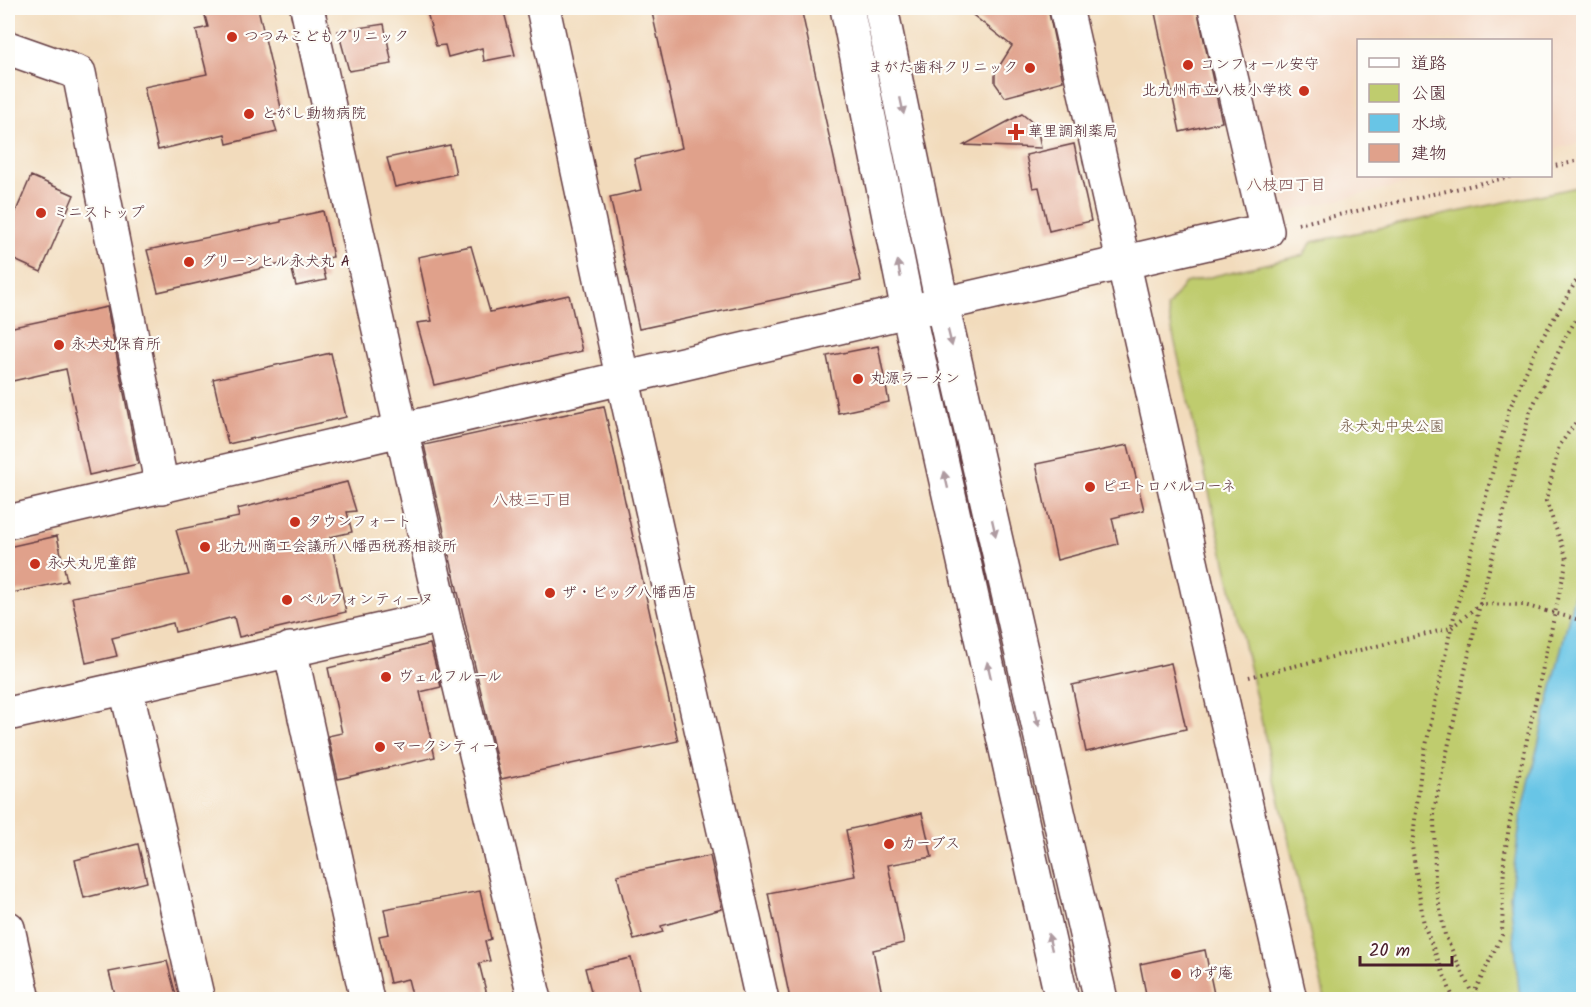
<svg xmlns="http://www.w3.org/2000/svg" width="1591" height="1007" font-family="Kalam,'Klee One',sans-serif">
	<rect width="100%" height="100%" fill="#fdfcf7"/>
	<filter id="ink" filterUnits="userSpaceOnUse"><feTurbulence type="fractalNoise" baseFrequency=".0167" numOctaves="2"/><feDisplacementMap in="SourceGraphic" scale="12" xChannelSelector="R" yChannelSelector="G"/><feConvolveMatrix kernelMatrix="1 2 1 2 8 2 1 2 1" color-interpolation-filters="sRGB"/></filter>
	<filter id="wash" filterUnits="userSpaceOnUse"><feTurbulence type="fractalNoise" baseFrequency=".008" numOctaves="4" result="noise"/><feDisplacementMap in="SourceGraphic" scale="24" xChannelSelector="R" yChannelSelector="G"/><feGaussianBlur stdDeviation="1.35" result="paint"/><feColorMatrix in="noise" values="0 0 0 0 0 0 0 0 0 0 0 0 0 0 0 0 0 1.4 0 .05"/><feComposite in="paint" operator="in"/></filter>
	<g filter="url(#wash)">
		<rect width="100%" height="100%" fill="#f2dbbc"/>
		<!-- built -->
		<path fill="#f3d4bf" d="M 1229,8 L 1583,8 L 1583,142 L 1551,150 L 1550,40 L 1358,40 L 1358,176 L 1441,176 L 1278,214 Z"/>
		<!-- green -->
		<path fill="#bfcc6e" stroke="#84764c" stroke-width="1.5" d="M 1583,186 L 1583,999 L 1325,999 L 1167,308 L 1185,283 L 1303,255 L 1312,242 Z"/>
		<!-- water -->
		<path fill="#68c5e6" stroke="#597288" stroke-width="1.5" d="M 1583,558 L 1583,999 L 1523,999 L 1519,990 L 1510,896 L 1521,816 Z"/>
		<g id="blocks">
			<!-- building -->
			<path fill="#e0a18b" d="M 203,8 L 258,8 L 282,112 L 272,116 L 277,132 L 227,144 L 225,134 L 158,150 L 144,87 L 207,74 L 196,30 L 208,27 Z
				M 446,8 L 503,8 L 515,55 L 484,61 L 482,48 L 448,57 L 445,45 L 436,46 L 427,12 Z
				M 651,8 L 801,8 L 861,281 L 639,329 L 610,197 L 641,190 L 634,159 L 682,148 Z
				M 964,8 L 1048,8 L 1063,81 L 1005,97 L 995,83 L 995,73 L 1012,46 Z
				M 1154,8 L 1197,8 L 1222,122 L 1180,132 Z
				M 384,24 L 392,64 L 349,71 L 338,31 Z
				M 1022,114 L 1037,126 L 1041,148 L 964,145 Z
				M 1074,144 L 1091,221 L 1049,231 L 1039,187 L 1033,188 L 1026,155 Z
				M 450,145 L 456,174 L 395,187 L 387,158 Z
				M 31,176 L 74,195 L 41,272 L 8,257 L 8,230 Z
				M 323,211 L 333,257 L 321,259 L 326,280 L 296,286 L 290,262 L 158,292 L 147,250 L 281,222 L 281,220 Z
				M 471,246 L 490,312 L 569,295 L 582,351 L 434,385 L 417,323 L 432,321 L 418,257 Z
				M 107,307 L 138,464 L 89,475 L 66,369 L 8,382 L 8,328 Z
				M 878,346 L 889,402 L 838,413 L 827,356 Z
				M 331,353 L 346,417 L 228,444 L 213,379 Z
				M 604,406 L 678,741 L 501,779 L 424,445 Z
				M 1128,445 L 1144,510 L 1112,518 L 1118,544 L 1057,560 L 1036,464 Z
				M 347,482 L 356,511 L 347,512 L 352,532 L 330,537 L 346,612 L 239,637 L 234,617 L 175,632 L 173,623 L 112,638 L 117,656 L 86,663 L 72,597 L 189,575 L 176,530 L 239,517 L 237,509 Z
				M 57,536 L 67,581 L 8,594 L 8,547 Z
				M 430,644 L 441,687 L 420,692 L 435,757 L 338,779 L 328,736 L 342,733 L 328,668 Z
				M 1171,663 L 1186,729 L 1086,752 L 1072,685 Z
				M 922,813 L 932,857 L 888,865 L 904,943 L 873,950 L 883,999 L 790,999 L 768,893 L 855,876 L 846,830 Z
				M 138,844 L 147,882 L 84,898 L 75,860 Z
				M 710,856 L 722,909 L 661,926 L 663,932 L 634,940 L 617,875 Z
				M 480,891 L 491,939 L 485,941 L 490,961 L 479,963 L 488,999 L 413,999 L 408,979 L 390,983 L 379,936 L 389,934 L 384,909 Z
				M 1205,950 L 1215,999 L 1147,999 L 1140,964 Z
				M 631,958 L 641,999 L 593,999 L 585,968 Z
				M 167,961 L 177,999 L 116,999 L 109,972 Z"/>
		</g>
	</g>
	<g filter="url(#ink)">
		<use href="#blocks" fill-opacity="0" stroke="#633b41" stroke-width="1.5"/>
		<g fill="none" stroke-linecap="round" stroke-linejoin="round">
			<!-- street casing -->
			<g stroke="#633b41" stroke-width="36">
				<path id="street" d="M 307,8 L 443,616 L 535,1000
					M 543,8 L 618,358 L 762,1000
					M 1066,8 L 1290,1000
					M 1215,8 L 1267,231 L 1243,235
					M 8,48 L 79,73 L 162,487
					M 8,522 L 908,311
					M 290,649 L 367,1000
					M 126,688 L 198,1000
					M 8,714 L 443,616
					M 8,928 L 24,1000"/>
			</g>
			<!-- secondary casing -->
			<g stroke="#633b41" stroke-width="36">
				<path id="secondary" d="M 847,8 L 908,311 L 1062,1000
					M 881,8 L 942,304 L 1101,1000
					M 921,309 L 1243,235"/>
			</g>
			<!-- path -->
			<path stroke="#633b41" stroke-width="4" stroke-dasharray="1.5 4.5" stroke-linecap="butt" d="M 1550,167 L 1584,160
				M 1298,224 L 1514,176
				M 1546,611 L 1524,605 L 1480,604 L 1451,628 L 1509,410 L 1538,345 L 1584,268
				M 1249,677 L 1451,628 L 1421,769 L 1412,846 L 1424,925 L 1454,1000
				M 1473,995 L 1502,935 L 1504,860 L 1512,807 L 1567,559 L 1546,501 L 1559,446 L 1584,411
				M 1475,1000 L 1445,935 L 1435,883 L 1434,810 L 1480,604 L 1530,412 L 1566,336 L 1584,307"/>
			<!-- street -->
			<use href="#street" stroke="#fff" stroke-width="33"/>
			<!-- secondary -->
			<use href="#secondary" stroke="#fff" stroke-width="33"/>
			<!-- path-bridge -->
			<path stroke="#633b41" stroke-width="4" stroke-dasharray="1.5 4.5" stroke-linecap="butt" d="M 1546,611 L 1584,621"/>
		</g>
		<!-- one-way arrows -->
		<defs><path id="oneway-solid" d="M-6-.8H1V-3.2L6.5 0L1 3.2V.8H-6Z" transform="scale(1.5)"/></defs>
		<g fill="#ae9aa0">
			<use href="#oneway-solid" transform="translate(902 106) rotate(78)"/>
			<use href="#oneway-solid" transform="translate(899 269) rotate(-101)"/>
			<use href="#oneway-solid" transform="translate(950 338) rotate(76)"/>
			<use href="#oneway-solid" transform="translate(946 480) rotate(-103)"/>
			<use href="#oneway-solid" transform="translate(994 528) rotate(77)"/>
			<use href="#oneway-solid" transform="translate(989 670) rotate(-103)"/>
			<use href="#oneway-solid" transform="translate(1037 718) rotate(77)"/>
			<use href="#oneway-solid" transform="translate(1050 942) rotate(-103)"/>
		</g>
	</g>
	<!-- markers -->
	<g fill="#c8321e" stroke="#fdfcf7" stroke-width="2">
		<circle cx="232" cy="37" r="6"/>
		<circle cx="1188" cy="65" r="6"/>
		<circle cx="1030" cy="68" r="6"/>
		<circle cx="1304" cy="91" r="6"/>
		<circle cx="249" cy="114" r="6"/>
		<path d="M1013 123h6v6h6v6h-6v6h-6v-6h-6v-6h6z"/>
		<circle cx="41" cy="213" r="6"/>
		<circle cx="189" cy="262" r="6"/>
		<circle cx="59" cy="345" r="6"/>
		<circle cx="858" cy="379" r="6"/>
		<circle cx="1090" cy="487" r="6"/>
		<circle cx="295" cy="522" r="6"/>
		<circle cx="205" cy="547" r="6"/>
		<circle cx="35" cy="564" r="6"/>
		<circle cx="550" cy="593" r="6"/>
		<circle cx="287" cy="600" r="6"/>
		<circle cx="386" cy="677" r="6"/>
		<circle cx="380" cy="747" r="6"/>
		<circle cx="889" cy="844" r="6"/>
		<circle cx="1176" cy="974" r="6"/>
	</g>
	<g text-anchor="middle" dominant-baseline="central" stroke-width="4.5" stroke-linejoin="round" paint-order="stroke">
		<!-- poi labels -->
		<g font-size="15" fill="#4a1f2b" stroke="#fdfcf7" text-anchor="start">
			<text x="244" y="37">つつみこどもクリニック</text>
			<text x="1200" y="65">コンフォール安守</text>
			<text x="1018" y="68" text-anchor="end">まがた歯科クリニック</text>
			<text x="1292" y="91" text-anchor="end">北九州市立八枝小学校</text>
			<text x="261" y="114">とがし動物病院</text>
			<text x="1028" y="132">華里調剤薬局</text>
			<text x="53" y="213">ミニストップ</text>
			<text x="201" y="262">グリーンヒル永犬丸 A</text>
			<text x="71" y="345">永犬丸保育所</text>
			<text x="870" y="379">丸源ラーメン</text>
			<text x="1102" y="487">ピエトロバルコーネ</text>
			<text x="307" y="522">タウンフォート</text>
			<text x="217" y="547">北九州商工会議所八幡西税務相談所</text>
			<text x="47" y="564">永犬丸児童館</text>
			<text x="562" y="593">ザ・ビッグ八幡西店</text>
			<text x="299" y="600">ベルフォンティーヌ</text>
			<text x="398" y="677">ヴェルフルール</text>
			<text x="392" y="747">マークシティー</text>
			<text x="901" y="844">カーブス</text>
			<text x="1188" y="974">ゆず庵</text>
		</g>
		<!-- park labels -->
		<g font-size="15" fill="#6d533f" stroke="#fdfcf7">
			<text x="1392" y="427">永犬丸中央公園</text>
		</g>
		<!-- neighbourhood labels -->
		<g font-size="16" fill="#7e4c4d" stroke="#fdfcf7">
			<text x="1286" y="185">八枝四丁目</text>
			<text x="532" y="500">八枝三丁目</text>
		</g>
	</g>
	<!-- margin -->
	<rect width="1591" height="1007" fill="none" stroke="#fdfcf7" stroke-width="30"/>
	<!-- legend -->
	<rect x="1357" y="39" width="195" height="138" fill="#fdfcf7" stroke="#b5a4a5" stroke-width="1.5"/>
	<rect x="1369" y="58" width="30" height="9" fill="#ffffff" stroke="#b5a4a5" stroke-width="1.5"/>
	<text x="1411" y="69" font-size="18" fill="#4a1f2b">道路</text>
	<rect x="1369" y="84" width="30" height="18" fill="#bfcc6e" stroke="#b5a4a5" stroke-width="1.5"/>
	<text x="1411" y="99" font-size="18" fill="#4a1f2b">公園</text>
	<rect x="1369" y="114" width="30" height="18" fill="#68c5e6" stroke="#b5a4a5" stroke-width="1.5"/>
	<text x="1411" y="129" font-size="18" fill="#4a1f2b">水域</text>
	<rect x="1369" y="144" width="30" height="18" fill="#e0a18b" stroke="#b5a4a5" stroke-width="1.5"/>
	<text x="1411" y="159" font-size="18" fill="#4a1f2b">建物</text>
	<!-- scale -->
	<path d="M1360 956v9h92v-9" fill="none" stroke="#4a1f2b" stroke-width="3"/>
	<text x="1369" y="956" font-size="18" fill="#4a1f2b" stroke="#fdfcf7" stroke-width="4.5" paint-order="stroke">20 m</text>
</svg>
